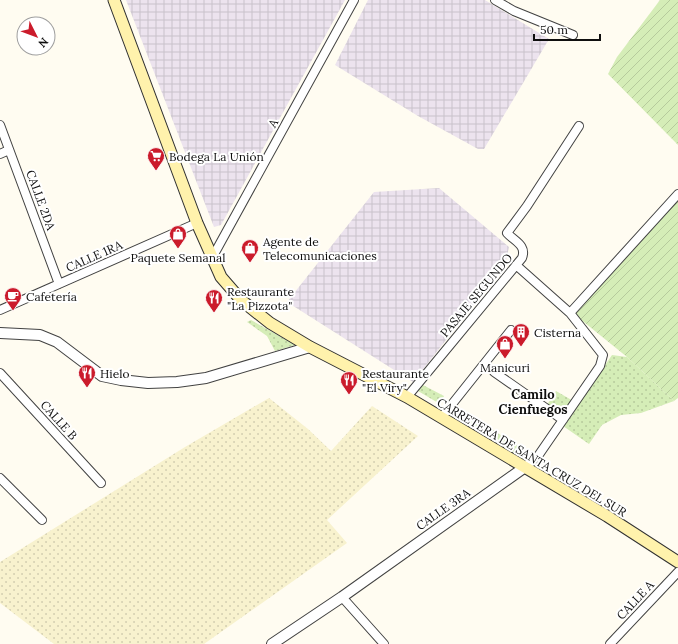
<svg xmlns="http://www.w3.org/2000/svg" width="678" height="644" font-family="Lora,serif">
	<defs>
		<pattern id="industrial-grid" width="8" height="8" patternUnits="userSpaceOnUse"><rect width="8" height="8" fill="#ece3ee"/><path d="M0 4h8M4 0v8" fill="none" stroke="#c9c2cb"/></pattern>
		<pattern id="farmland-dots" width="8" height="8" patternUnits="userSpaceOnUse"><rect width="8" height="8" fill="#f8f2ce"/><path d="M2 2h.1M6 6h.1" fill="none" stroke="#d3ceb0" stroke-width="1.8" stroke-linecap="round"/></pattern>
		<pattern id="grass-dots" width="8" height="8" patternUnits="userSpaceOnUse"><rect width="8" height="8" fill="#d5edb7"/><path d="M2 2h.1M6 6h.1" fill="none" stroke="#b6ca9c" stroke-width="1.8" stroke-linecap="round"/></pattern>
		<pattern id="garden-furrows" width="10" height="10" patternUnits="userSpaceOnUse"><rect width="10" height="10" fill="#d5edb7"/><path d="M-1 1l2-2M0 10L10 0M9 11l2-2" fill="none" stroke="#b6ca9c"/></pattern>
	</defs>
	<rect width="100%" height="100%" fill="#fffcf1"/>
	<!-- industrial -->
	<path fill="url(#industrial-grid)" d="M 126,0 L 345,0 L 221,225 L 214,227 Z
		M 368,0 L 485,0 L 549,39 L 484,149 L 478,149 L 418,116 L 335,65 Z
		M 439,188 L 509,247 L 505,265 L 413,382 L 287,302 L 374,192 Z"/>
	<!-- farmland -->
	<path fill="url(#farmland-dots)" d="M 269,398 L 308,429 L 331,451 L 372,406 L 418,436 L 327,520 L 347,543 L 204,644 L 54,644 L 0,603 L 0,562 L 185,447 Z"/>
	<!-- grass -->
	<path fill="url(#grass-dots)" d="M 251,320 L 295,345 L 275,351 L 267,336 L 247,322 Z
		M 612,355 L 627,357 L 674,401 L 641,413 L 621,415 L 602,425 L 589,444 L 563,426 Z
		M 421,384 L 444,396 L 440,404 L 418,391 Z
		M 556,391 L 575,402 L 563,420 L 545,408 Z
		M 453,404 L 530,454 L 526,461 L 448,410 Z"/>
	<!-- garden -->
	<path fill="url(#garden-furrows)" d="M 660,0 L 678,0 L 678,145 L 608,74 L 617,57 Z
		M 678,194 L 678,398 L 674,401 L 627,357 L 574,314 Z"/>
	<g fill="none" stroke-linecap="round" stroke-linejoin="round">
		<!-- minor casing -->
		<g stroke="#424242" stroke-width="10">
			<path id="minor" d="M 495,0 L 514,11 L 573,35
				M 0,125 L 59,284
				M 0,154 L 9,150
				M 212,258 L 354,0
				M 516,265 L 570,313 L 603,355 L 600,366 L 538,456 L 525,467
				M 0,310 L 197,223
				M 570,313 L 678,194
				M 494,372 L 563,420
				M 0,373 L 101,483
				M 407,397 L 522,258 C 527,245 514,241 507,233 L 527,206 L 579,126
				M 441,418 L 511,330
				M 0,478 L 42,520
				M 342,597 L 384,644
				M 610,644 L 678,572"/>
		</g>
		<!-- tertiary casing -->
		<g stroke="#424242" stroke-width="12">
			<path id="tertiary" d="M 0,333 L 40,335 L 57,342 L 102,376 L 121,380 L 148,383 L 177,382 L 206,378 L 310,347
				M 272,644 L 342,597 L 525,467"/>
		</g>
		<!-- secondary casing -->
		<g stroke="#313131" stroke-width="13">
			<path id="secondary" d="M 114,0 L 197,223 L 221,277 L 241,300 L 270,323 L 310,347 L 407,397 L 607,516 L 678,562"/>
		</g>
		<!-- minor -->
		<use href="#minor" stroke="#fff" stroke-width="8"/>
		<!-- tertiary -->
		<use href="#tertiary" stroke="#fff" stroke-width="10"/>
		<!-- secondary -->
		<use href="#secondary" stroke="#fff2ac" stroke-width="11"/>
	</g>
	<!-- icons -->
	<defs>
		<g id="supermarket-pin" transform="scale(0.9)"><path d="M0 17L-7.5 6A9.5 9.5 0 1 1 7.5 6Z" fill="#cb1b2b" stroke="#fff"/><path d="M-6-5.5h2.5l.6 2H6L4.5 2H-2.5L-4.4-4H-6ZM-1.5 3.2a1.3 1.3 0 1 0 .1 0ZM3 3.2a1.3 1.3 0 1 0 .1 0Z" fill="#fff"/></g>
		<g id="shop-pin" transform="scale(0.9)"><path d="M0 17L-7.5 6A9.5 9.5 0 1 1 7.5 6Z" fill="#cb1b2b" stroke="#fff"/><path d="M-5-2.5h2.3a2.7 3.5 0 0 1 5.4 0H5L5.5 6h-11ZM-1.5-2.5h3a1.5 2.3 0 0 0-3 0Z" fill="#fff"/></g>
		<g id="cafe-pin" transform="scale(0.9)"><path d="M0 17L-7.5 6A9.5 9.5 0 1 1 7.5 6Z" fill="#cb1b2b" stroke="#fff"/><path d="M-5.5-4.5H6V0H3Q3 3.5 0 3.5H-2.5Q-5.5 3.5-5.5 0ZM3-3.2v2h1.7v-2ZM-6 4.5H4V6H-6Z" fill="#fff"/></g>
		<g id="restaurant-pin" transform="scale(0.9)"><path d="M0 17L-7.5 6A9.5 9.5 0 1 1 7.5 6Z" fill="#cb1b2b" stroke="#fff"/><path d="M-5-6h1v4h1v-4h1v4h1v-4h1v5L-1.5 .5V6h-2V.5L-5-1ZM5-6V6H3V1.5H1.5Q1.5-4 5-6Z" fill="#fff"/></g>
		<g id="building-pin" transform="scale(0.9)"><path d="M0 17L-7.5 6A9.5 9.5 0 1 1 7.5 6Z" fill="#cb1b2b" stroke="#fff"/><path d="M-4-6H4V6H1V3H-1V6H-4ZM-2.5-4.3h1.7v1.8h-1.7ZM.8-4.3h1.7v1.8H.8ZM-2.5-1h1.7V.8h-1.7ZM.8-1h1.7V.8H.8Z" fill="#fff"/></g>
	</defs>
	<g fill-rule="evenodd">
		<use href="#supermarket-pin" x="156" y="156"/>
		<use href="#shop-pin" x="178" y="234"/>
		<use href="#shop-pin" x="250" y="248"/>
		<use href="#cafe-pin" x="13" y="296"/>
		<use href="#restaurant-pin" x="214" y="298"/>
		<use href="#building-pin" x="521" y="332"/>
		<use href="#shop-pin" x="505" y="344"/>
		<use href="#restaurant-pin" x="87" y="373"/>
		<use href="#restaurant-pin" x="349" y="380"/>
	</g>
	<g text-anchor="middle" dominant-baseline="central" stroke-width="4" stroke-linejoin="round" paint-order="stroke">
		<!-- street labels -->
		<g font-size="12" fill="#0f0f0f" stroke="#fff">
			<text transform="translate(273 123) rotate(-61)">A</text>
			<text transform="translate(41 200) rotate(70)">CALLE 2DA</text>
			<text transform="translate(94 256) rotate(-24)">CALLE 1RA</text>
			<text transform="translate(476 295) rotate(-50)">PASAJE SEGUNDO</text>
			<text transform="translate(59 420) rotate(48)">CALLE B</text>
			<text transform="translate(532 457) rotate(31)">CARRETERA DE SANTA CRUZ DEL SUR</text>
			<text transform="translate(443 509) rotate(-35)">CALLE 3RA</text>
			<text transform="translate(635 600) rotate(-47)">CALLE A</text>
		</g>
		<!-- poi labels -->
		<g font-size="12" fill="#0f0f0f" stroke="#fff" text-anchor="start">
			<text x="169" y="156">Bodega La Unión</text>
			<text x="263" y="241">Agente de<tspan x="263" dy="14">Telecomunicaciones</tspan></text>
			<text x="178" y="257" text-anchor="middle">Paquete Semanal</text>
			<text x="227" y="291">Restaurante<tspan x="227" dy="14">"La Pizzota"</tspan></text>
			<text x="26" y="296">Cafetería</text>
			<text x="534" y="332">Cisterna</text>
			<text x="505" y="367" text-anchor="middle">Manicuri</text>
			<text x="100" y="373">Hielo</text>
			<text x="362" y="373">Restaurante<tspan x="362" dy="14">"El Viry"</tspan></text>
		</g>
		<!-- neighbourhood labels -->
		<g font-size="13" font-weight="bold" fill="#0f0f0f" stroke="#fff">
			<text x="533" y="394">Camilo<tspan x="533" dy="15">Cienfuegos</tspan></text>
		</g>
	</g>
	<!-- north arrow -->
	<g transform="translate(36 36) rotate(132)"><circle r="19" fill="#ffffff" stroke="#9f9f9f"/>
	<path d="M0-3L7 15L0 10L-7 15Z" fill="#cb1b2b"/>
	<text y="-6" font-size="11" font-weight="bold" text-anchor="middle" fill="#0f0f0f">N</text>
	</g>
	<!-- scale -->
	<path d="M534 34v6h66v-6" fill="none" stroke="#0f0f0f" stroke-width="2"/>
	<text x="540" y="34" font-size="12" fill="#0f0f0f" stroke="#ffffff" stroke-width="3" paint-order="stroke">50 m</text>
</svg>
